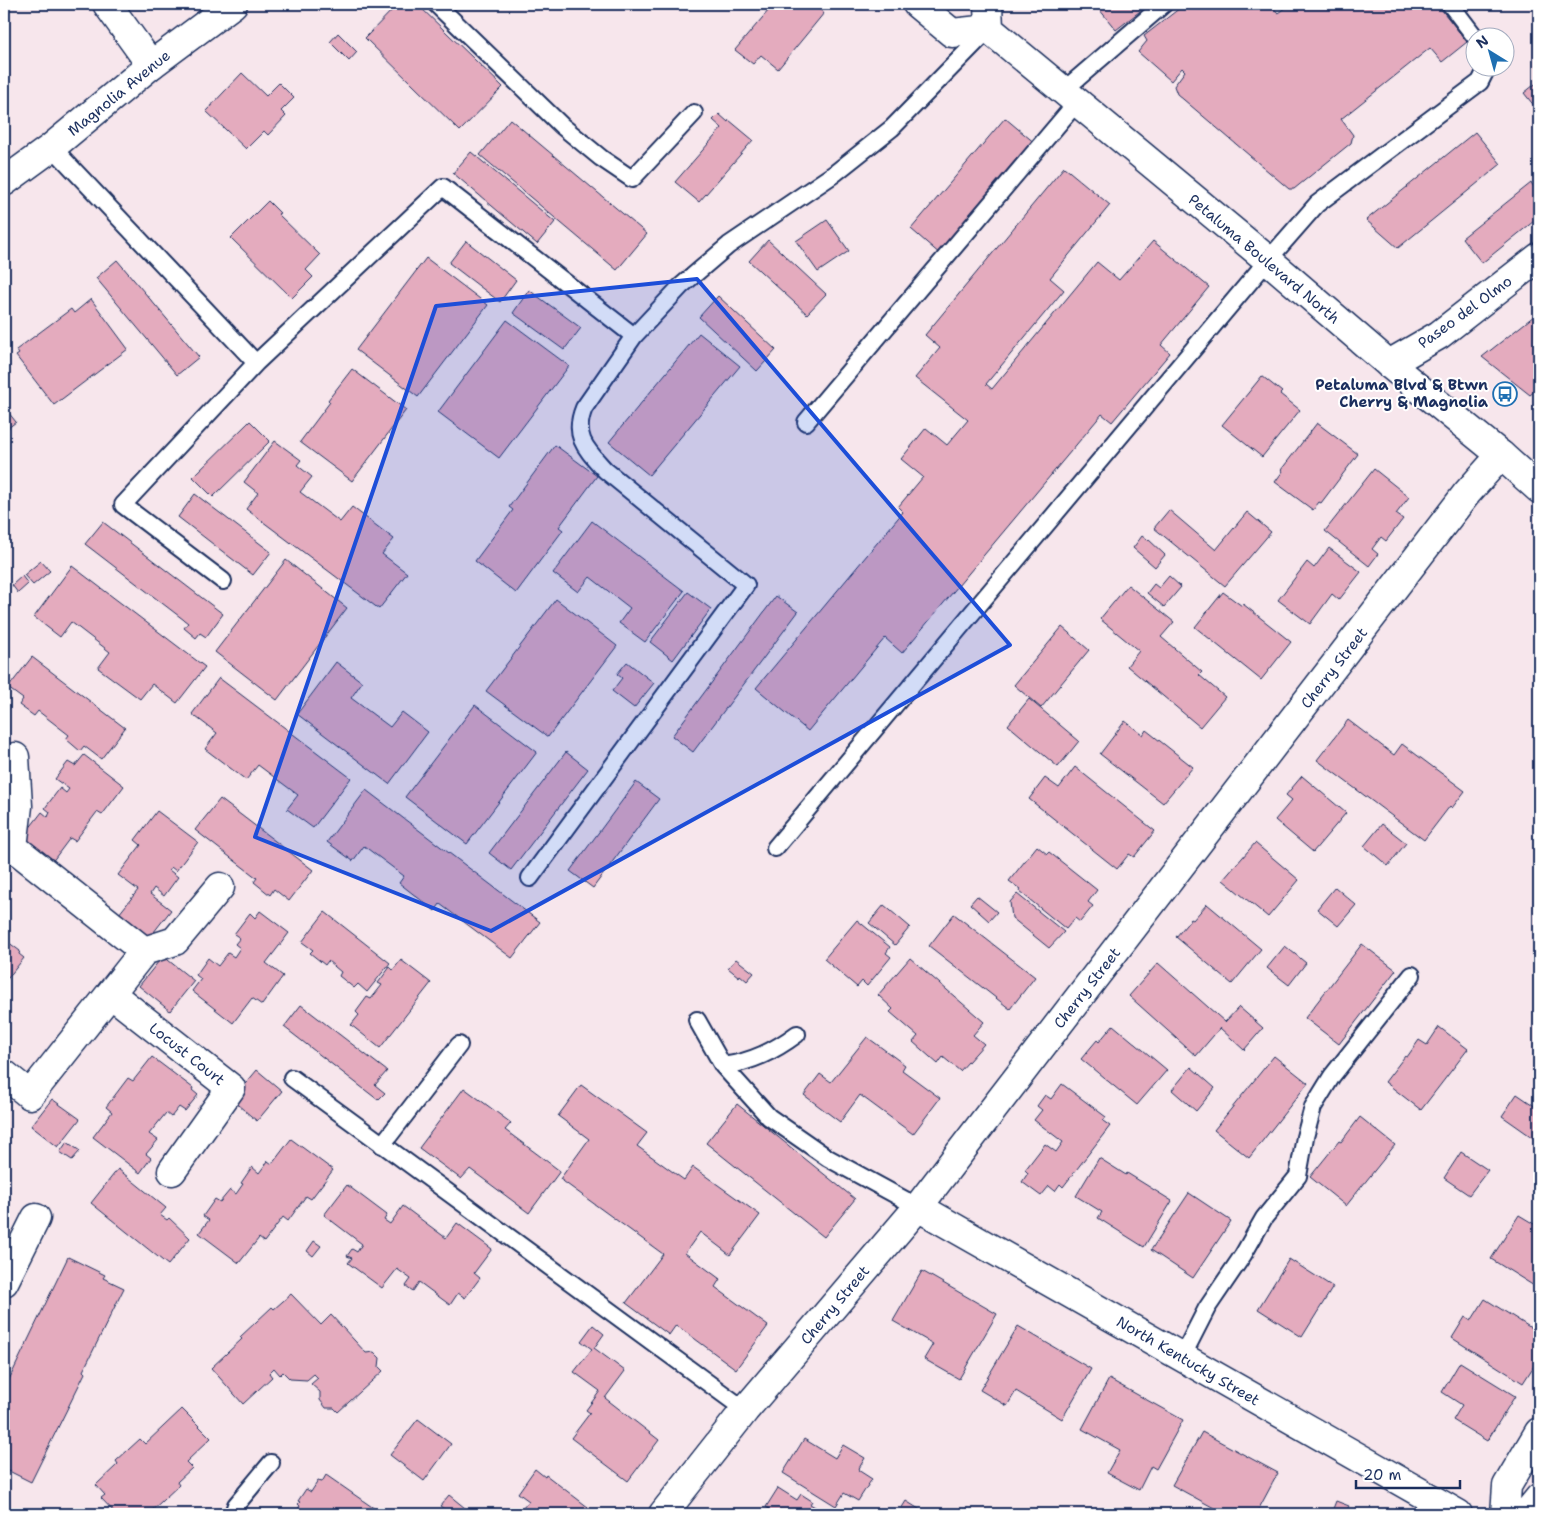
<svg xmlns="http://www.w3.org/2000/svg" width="1543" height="1518" font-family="'Shantell Sans',sans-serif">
	<rect width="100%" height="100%" fill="#f7e6ec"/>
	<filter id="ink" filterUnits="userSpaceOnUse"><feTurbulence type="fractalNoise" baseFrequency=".02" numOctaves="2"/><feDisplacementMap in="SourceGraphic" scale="10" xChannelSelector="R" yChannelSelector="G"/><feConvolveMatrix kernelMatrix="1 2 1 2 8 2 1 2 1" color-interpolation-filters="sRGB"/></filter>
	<g filter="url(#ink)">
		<!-- building -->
		<path fill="#e4abbe" stroke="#1b2f5e" d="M 398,4 L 417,4 L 503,87 L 460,131 L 365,38 Z
			M 774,4 L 813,4 L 824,13 L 778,69 L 761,55 L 753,64 L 735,50 Z
			M 1095,4 L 1149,4 L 1116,30 Z
			M 1185,4 L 1270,4 L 1278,13 L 1290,4 L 1437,4 L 1467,42 L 1442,62 L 1430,48 L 1341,119 L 1353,135 L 1351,143 L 1294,189 L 1289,189 L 1177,94 L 1174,86 L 1185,71 L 1182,68 L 1171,81 L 1138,52 L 1147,41 L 1144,36 Z
			M 338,33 L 357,52 L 349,61 L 330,42 Z
			M 242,73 L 266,96 L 279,83 L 294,98 L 281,111 L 286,116 L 268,135 L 264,131 L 246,149 L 206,111 Z
			M 1539,81 L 1539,112 L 1524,93 Z
			M 719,114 L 728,122 L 729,120 L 753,140 L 699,202 L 675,182 L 722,128 L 713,120 Z
			M 1005,118 L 1036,144 L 941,255 L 911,229 Z
			M 510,119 L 647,234 L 617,270 L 480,155 Z
			M 1475,132 L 1501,164 L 1398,248 L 1366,220 Z
			M 471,152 L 555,222 L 537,244 L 453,173 Z
			M 1064,167 L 1110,205 L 1050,278 L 1064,290 L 986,384 L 992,389 L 1097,262 L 1119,280 L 1153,241 L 1209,287 L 1161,345 L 1170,353 L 1112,422 L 1102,414 L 902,653 L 885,638 L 808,731 L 756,688 L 903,512 L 898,507 L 923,477 L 901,459 L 926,428 L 947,445 L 968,420 L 915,378 L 940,348 L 925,335 Z
			M 1531,183 L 1539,193 L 1539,217 L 1482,263 L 1462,238 Z
			M 268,201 L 280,213 L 278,214 L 320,255 L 306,270 L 313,277 L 292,298 L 231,238 Z
			M 827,220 L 849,251 L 818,272 L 796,241 Z
			M 768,240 L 826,294 L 807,314 L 749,261 Z
			M 466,241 L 516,280 L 500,302 L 449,263 Z
			M 426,258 L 488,305 L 418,397 L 356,350 Z
			M 117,260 L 199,357 L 177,375 L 96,278 Z
			M 529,290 L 581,328 L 564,350 L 513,313 Z
			M 718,296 L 776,350 L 757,371 L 699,317 Z
			M 91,299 L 128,349 L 54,405 L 16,356 L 19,354 L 16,350 L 71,309 L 74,313 Z
			M 1539,312 L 1539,388 L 1530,395 L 1482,357 Z
			M 507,320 L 569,366 L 499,458 L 438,412 Z
			M 699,333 L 740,366 L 649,475 L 609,442 Z
			M 352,369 L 406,410 L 352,481 L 300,442 L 330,402 L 328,400 Z
			M 1262,376 L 1282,392 L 1280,394 L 1300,410 L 1262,457 L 1222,425 Z
			M 4,407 L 16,422 L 4,431 Z
			M 250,421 L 270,441 L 213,497 L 193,477 Z
			M 1317,423 L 1358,454 L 1321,503 L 1319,502 L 1313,510 L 1275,482 L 1283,471 L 1281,470 Z
			M 275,441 L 301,460 L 297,465 L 312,477 L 300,492 L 340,522 L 352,507 L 394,539 L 382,554 L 407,573 L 379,609 L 246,509 L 258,493 L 244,482 Z
			M 555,445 L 597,476 L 559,527 L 563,530 L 516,593 L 475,561 L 513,510 L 509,507 Z
			M 1374,469 L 1409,497 L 1396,514 L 1403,519 L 1386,541 L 1381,537 L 1372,549 L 1378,554 L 1369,566 L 1325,531 Z
			M 195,494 L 271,552 L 253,575 L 178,517 Z
			M 1169,510 L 1216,550 L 1247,512 L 1271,532 L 1225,586 L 1154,528 Z
			M 592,521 L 684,591 L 645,642 L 619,623 L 630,608 L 590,577 L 578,592 L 553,573 Z
			M 103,522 L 223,614 L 206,637 L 200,633 L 196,638 L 184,628 L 188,623 L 85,544 Z
			M 1142,536 L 1147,540 L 1148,539 L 1165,555 L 1155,567 L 1133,548 Z
			M 1329,548 L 1361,572 L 1339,600 L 1332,594 L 1310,624 L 1278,600 L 1307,562 L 1314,568 Z
			M 286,560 L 347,608 L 277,700 L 215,652 Z
			M 41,561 L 50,571 L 33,585 L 24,575 Z
			M 72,566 L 205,667 L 177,703 L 152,684 L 140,699 L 98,668 L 110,652 L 71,622 L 60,637 L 34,617 Z
			M 22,576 L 28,584 L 18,593 L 12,585 Z
			M 1169,576 L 1181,587 L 1164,607 L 1147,593 L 1154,584 L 1159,588 Z
			M 1128,585 L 1174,622 L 1161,637 L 1202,672 L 1199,675 L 1225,697 L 1200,727 L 1127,666 L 1139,651 L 1100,619 Z
			M 688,592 L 711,609 L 673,660 L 650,642 Z
			M 1223,592 L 1242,606 L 1243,604 L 1291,642 L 1261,680 L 1195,627 Z
			M 776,596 L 798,612 L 693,752 L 672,736 Z
			M 556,599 L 617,646 L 548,737 L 486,691 Z
			M 1062,627 L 1089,650 L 1041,708 L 1014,685 Z
			M 32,657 L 125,728 L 101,759 L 84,746 L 80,751 L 66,739 L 69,735 L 38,711 L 34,716 L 19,705 L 23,699 L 8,688 Z
			M 336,662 L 362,682 L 351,698 L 390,727 L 402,712 L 428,732 L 389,784 L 297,714 Z
			M 627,662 L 654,683 L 634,708 L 612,691 L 622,678 L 617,674 Z
			M 219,678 L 351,778 L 313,828 L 287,809 L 298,795 L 258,765 L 246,780 L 205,749 L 217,733 L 192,714 Z
			M 1029,699 L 1079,741 L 1058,767 L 1008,725 Z
			M 475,705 L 537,752 L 467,844 L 405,797 Z
			M 1348,720 L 1394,755 L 1402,744 L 1465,791 L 1452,808 L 1450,806 L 1424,840 L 1317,760 Z
			M 1125,721 L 1143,735 L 1146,730 L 1193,767 L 1163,803 L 1100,754 Z
			M 566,752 L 588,769 L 511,870 L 489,853 Z
			M 84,755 L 124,786 L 102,815 L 97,812 L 75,841 L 70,838 L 52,862 L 21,839 L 42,812 L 48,817 L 50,812 L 45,808 L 60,788 L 66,793 L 69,789 L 55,779 L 68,762 L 75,766 Z
			M 1075,767 L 1155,831 L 1134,857 L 1129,854 L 1117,869 L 1029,799 L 1045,778 L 1059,788 Z
			M 1302,776 L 1346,813 L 1313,852 L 1275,820 L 1292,800 L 1286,795 Z
			M 636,782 L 659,799 L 593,888 L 570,871 Z
			M 366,790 L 540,922 L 512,958 L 440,904 L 435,911 L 399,883 L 404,876 L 364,846 L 353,861 L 327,842 Z
			M 220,799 L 313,870 L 289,901 L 274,889 L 270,895 L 254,882 L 257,878 L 195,830 Z
			M 157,811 L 198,842 L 176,871 L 171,867 L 169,870 L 178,877 L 164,896 L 154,888 L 150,894 L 171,910 L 150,937 L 119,914 L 138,890 L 118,875 L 141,845 L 135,840 Z
			M 1382,824 L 1406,843 L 1388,866 L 1364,846 Z
			M 1255,843 L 1299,880 L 1268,917 L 1223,880 Z
			M 1037,846 L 1047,854 L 1049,852 L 1097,890 L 1088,902 L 1093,906 L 1080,922 L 1075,918 L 1066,929 L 1019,891 L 1020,889 L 1009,881 Z
			M 1335,887 L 1356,905 L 1338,926 L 1317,909 Z
			M 1017,894 L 1064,932 L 1049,948 L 1012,918 L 1010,902 Z
			M 977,896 L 997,912 L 989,921 L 970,904 Z
			M 1207,904 L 1261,949 L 1232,984 L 1176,937 L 1191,919 L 1193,920 Z
			M 884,905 L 910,927 L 895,945 L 869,923 Z
			M 260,911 L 289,933 L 266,963 L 283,976 L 262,1005 L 252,998 L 233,1023 L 192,991 L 201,979 L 196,975 L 208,958 L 218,966 L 228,953 L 234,957 L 240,948 L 235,944 L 240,938 L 234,934 L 250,913 L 255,918 Z
			M 325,912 L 390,963 L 367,992 L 358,984 L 354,988 L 339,976 L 341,972 L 328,961 L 325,965 L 310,953 L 313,950 L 302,942 Z
			M 954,914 L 1035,977 L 1010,1009 L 929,946 Z
			M 857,920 L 890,947 L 886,953 L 891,957 L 867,986 L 862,981 L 857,987 L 824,959 Z
			M 4,939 L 20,951 L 19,954 L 24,958 L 4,983 Z
			M 1362,944 L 1396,970 L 1339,1044 L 1305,1018 Z
			M 1285,946 L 1306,963 L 1289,985 L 1267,968 Z
			M 163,956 L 194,981 L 170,1011 L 139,986 Z
			M 910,958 L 984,1022 L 973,1035 L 984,1044 L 960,1071 L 943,1057 L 938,1064 L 913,1042 L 918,1036 L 890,1012 L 893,1009 L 878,995 Z
			M 736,959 L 754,973 L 747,981 L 740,975 L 739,977 L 728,968 Z
			M 401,960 L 431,983 L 380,1048 L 351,1025 L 359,1015 L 356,1012 L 367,997 L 371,999 L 382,985 L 378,983 L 390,967 L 393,970 Z
			M 1158,963 L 1225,1022 L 1239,1007 L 1263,1028 L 1244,1050 L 1220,1028 L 1196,1056 L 1129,996 Z
			M 301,1005 L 387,1071 L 375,1085 L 385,1093 L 378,1100 L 284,1027 Z
			M 1113,1025 L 1167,1070 L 1137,1105 L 1081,1059 L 1097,1040 L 1099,1042 Z
			M 1439,1027 L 1468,1049 L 1421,1110 L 1385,1082 L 1405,1056 L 1407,1057 L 1419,1040 L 1427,1045 Z
			M 867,1037 L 905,1065 L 902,1070 L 940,1098 L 913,1134 L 860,1095 L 840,1122 L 804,1095 L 820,1074 L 831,1082 Z
			M 1274,1056 L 1308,1083 L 1249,1158 L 1214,1130 Z
			M 152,1057 L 193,1088 L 192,1090 L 198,1095 L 185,1111 L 179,1107 L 171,1117 L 166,1113 L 149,1134 L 158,1140 L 146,1154 L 151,1158 L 140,1173 L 93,1137 L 112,1112 L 106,1107 L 128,1078 L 133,1081 Z
			M 1191,1067 L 1215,1088 L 1196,1111 L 1172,1090 Z
			M 257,1070 L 282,1091 L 257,1121 L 232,1100 Z
			M 1062,1084 L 1106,1117 L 1103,1121 L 1110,1126 L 1063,1187 L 1060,1184 L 1055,1191 L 1049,1186 L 1041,1196 L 1022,1182 L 1028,1173 L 1025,1170 L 1045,1144 L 1056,1152 L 1063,1142 L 1034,1120 L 1042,1110 L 1037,1106 L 1045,1095 L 1051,1099 Z
			M 581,1085 L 647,1133 L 637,1146 L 684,1180 L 693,1167 L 760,1215 L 730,1255 L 700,1232 L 685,1253 L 720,1279 L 715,1287 L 768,1326 L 736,1369 L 676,1325 L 669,1335 L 626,1303 L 663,1254 L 560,1179 L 589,1139 L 558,1116 Z
			M 464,1088 L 511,1123 L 505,1130 L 560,1171 L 529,1213 L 470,1169 L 461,1179 L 419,1148 Z
			M 1517,1094 L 1539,1109 L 1539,1142 L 1502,1116 Z
			M 52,1099 L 80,1119 L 58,1147 L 31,1126 Z
			M 737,1104 L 855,1199 L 824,1237 L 706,1143 Z
			M 1360,1117 L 1395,1145 L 1346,1206 L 1310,1177 L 1339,1141 L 1341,1142 Z
			M 291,1139 L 333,1170 L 311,1199 L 306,1196 L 288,1221 L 283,1217 L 264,1242 L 259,1238 L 239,1263 L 199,1233 L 209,1220 L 203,1216 L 215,1199 L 220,1202 L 230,1190 L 236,1194 L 243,1184 L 241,1183 L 252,1167 L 259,1173 L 268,1161 L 272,1164 Z
			M 67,1142 L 80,1151 L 72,1160 L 60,1152 Z
			M 1461,1152 L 1488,1170 L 1469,1195 L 1444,1178 Z
			M 1099,1158 L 1126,1175 L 1127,1173 L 1172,1201 L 1144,1247 L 1098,1218 L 1102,1212 L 1076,1196 Z
			M 118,1169 L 166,1208 L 160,1215 L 167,1220 L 169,1218 L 190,1238 L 168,1265 L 91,1203 Z
			M 347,1185 L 387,1215 L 384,1220 L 390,1224 L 403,1206 L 446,1238 L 457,1223 L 492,1249 L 474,1273 L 480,1278 L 465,1298 L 458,1293 L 450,1305 L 419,1282 L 413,1291 L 406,1286 L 411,1279 L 397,1269 L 382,1288 L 348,1263 L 352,1258 L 347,1256 L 352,1249 L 357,1252 L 362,1244 L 324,1215 Z
			M 1189,1193 L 1231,1221 L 1193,1278 L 1151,1250 Z
			M 1519,1215 L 1539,1227 L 1539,1289 L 1491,1259 Z
			M 314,1241 L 321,1246 L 313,1256 L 307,1251 Z
			M 68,1257 L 105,1275 L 103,1278 L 124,1288 L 83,1371 L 85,1373 L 31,1482 L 9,1471 L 8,1474 L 4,1472 L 4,1390 Z
			M 1289,1259 L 1333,1287 L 1302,1337 L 1258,1309 Z
			M 922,1271 L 997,1314 L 959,1379 L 924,1359 L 933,1344 L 893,1321 Z
			M 291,1294 L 321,1325 L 331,1315 L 366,1353 L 374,1352 L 380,1358 L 379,1367 L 383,1371 L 338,1412 L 334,1408 L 326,1408 L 320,1400 L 320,1392 L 311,1384 L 318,1378 L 314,1374 L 307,1380 L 290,1379 L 283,1372 L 280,1375 L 274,1368 L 269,1373 L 272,1377 L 243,1404 L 211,1368 L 242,1339 L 240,1337 L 272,1307 L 274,1309 Z
			M 1485,1299 L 1539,1333 L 1539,1358 L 1523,1383 L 1452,1338 L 1465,1317 L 1471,1321 Z
			M 593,1325 L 604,1334 L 594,1348 L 625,1371 L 605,1398 L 659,1440 L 628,1481 L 571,1438 L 590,1413 L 586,1410 L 600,1391 L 574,1372 L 592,1349 L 581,1341 Z
			M 1018,1326 L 1091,1369 L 1062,1419 L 1016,1391 L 1007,1406 L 980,1390 Z
			M 1460,1362 L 1515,1396 L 1487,1441 L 1453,1420 L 1462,1405 L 1442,1392 Z
			M 1109,1379 L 1183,1420 L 1156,1469 L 1151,1466 L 1139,1490 L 1107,1473 L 1120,1450 L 1082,1429 Z
			M 182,1409 L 211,1438 L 186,1462 L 192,1468 L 177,1482 L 179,1485 L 148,1514 L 116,1514 L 101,1498 L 105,1495 L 96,1485 L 118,1464 L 116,1461 L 140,1439 L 145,1444 Z
			M 418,1419 L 451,1444 L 424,1481 L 390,1455 Z
			M 1202,1432 L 1278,1473 L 1256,1514 L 1225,1514 L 1172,1485 Z
			M 804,1439 L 835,1458 L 843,1445 L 865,1458 L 858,1470 L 872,1479 L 858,1501 L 844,1493 L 836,1506 L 783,1473 Z
			M 535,1469 L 545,1477 L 546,1475 L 597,1514 L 529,1514 L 522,1509 L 529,1501 L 518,1493 Z
			M 326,1475 L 375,1509 L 371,1514 L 292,1514 L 294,1514 L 300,1506 L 298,1504 L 300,1502 L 298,1501 L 306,1489 L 311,1492 L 318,1481 L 322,1482 Z
			M 778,1488 L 797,1500 L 801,1494 L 812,1501 L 810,1504 L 827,1514 L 765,1514 L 769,1509 L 766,1507 Z
			M 449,1495 L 465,1508 L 460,1514 L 451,1514 L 440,1506 Z
			M 906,1501 L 927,1514 L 898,1514 Z
			M 1336,1501 L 1349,1506 L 1346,1512 L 1352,1514 L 1331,1514 Z"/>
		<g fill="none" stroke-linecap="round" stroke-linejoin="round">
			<!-- service casing -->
			<g stroke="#1b2f5e" stroke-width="20">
				<path id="service" d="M 436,4 L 562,126 L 601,158 L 632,179 L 694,113
					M 1450,4 L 1476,38
					M 1064,90 L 1164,4
					M 52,147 L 256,363 L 123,505 L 223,581
					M 634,336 L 681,286 L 729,245 L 834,174 L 892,128 L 988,30
					M 256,363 L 443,187 L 634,336 L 584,408 C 572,437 587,450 605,470 L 746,585 L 530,878
					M 806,422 L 1077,102
					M 775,848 L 1268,260 L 1317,204 L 1480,82 L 1487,68
					M 697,1020 L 723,1066 L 769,1117 L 828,1158 L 918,1207
					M 723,1066 C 752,1062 774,1051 797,1034
					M 292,1078 L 745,1410
					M 382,1145 L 459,1045
					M 1182,1357 L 1207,1308 L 1243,1255 L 1264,1218 L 1298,1176 L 1305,1137 L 1313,1107 L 1332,1076 L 1412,975
					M 233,1514 L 236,1505 L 271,1463"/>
			</g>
			<!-- minor casing -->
			<g stroke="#1b2f5e" stroke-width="31">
				<path id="minor" d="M 107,4 L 151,65
					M 1389,364 L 1439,335 L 1539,257
					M 13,847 L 18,806 L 15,757
					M 144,951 L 175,941 L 220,887
					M 111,994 L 231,1088 L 172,1171
					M 4,1074 L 30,1095 L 144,951 L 13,847
					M 918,1207 L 1458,1514
					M 4,1282 L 36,1218
					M 663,1514 L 745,1410 L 918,1207 L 1467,493 L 1501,455
					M 1505,1514 L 1507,1486 L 1539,1432
					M 1526,1514 L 1539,1498"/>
			</g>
			<!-- tertiary casing -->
			<g stroke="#1b2f5e" stroke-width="31">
				<path id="tertiary" d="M 4,182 L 52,147 L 151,65 L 233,4"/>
			</g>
			<!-- secondary casing -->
			<g stroke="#1b2f5e" stroke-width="31">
				<path id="secondary" d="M 917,4 L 952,33 L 989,29 L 1268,260 L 1389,364 L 1501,455 L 1539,489
					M 988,4 L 989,29"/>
			</g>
			<!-- service -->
			<use href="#service" stroke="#fff" stroke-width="16"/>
			<!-- minor -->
			<use href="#minor" stroke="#fff" stroke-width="28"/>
			<!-- tertiary -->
			<use href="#tertiary" stroke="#fff" stroke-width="28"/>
			<!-- secondary -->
			<use href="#secondary" stroke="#fff" stroke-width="28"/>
		</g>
	</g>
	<!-- marked area -->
	<path fill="#1d4ed8" fill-opacity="0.2" stroke="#1d4ed8" stroke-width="4" stroke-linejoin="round" d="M 697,279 L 1010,645 L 491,931 L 255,837 L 436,306 Z"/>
	<!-- icons -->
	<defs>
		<g id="bus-ring" transform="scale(1.25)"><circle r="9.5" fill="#fff" stroke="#1f6fb2" stroke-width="1.5"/><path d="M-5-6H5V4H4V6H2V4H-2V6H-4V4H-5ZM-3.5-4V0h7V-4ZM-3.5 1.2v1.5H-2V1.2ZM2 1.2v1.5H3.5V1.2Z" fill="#1f6fb2"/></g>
	</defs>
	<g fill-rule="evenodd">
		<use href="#bus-ring" x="1505" y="394"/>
	</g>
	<g text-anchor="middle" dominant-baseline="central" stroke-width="4" stroke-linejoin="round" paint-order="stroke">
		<!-- street labels -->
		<g font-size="15" fill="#1b2f5e" stroke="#fff">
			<text transform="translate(119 93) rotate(-39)">Magnolia Avenue</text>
			<text transform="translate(1264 259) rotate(40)">Petaluma Boulevard North</text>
			<text transform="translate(1465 312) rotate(-36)">Paseo del Olmo</text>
			<text transform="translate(1334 668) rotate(-52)">Cherry Street</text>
			<text transform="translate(1087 988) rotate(-52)">Cherry Street</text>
			<text transform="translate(187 1054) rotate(38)">Locust Court</text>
			<text transform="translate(835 1305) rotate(-50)">Cherry Street</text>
			<text transform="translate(1188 1361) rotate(30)">North Kentucky Street</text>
		</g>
		<!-- poi labels -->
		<g font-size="15" font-weight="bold" fill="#1b2f5e" stroke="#fff" text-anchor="end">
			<text x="1488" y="385">Petaluma Blvd &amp; Btwn<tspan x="1488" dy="17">Cherry &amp; Magnolia</tspan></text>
		</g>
	</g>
	<!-- margin -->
	<rect width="1543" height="1518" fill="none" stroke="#fff" stroke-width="20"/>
	<rect x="10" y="10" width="1523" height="1498" fill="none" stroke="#1b2f5e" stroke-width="2" filter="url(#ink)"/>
	<!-- north arrow -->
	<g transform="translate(1490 52) rotate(323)"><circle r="24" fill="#ffffff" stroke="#a4acbf"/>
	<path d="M0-4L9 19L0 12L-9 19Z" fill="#1f6fb2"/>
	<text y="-8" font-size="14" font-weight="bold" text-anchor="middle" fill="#1b2f5e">N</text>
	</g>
	<!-- scale -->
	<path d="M1356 1480v8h104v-8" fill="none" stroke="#1b2f5e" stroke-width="2.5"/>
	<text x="1363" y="1480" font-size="15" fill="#1b2f5e" stroke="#ffffff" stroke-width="4" paint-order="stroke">20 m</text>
</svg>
